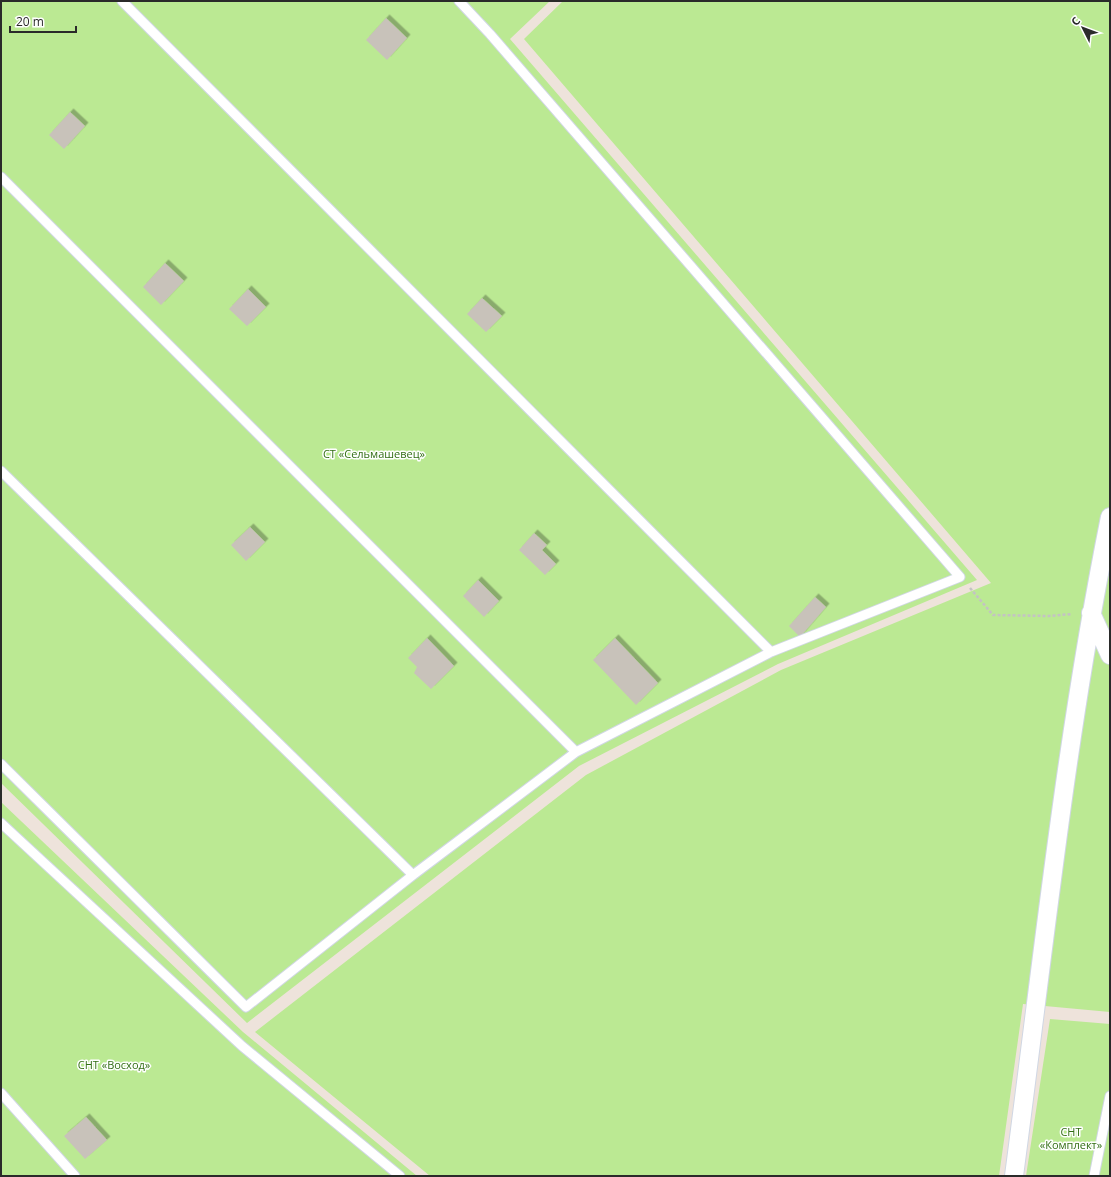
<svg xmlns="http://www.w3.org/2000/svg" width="1111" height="1177" font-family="'Open Sans',sans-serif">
	<defs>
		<filter id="shadow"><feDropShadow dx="3.5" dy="-3.5" stdDeviation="0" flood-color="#0004"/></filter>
	</defs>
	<rect width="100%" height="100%" fill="#eee3db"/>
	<!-- green -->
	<path fill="#bbe993" d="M 1,1 L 550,1 L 510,39 L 977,580 L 778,664 L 579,766 L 247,1023 L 1,783 Z
		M 563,1 L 1110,1 L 1110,1012 L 1023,1004 L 999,1176 L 430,1176 L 255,1032 L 586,775 L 781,670 L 991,583 L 524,39 Z
		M 1,802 L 243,1032 L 417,1176 L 1,1176 Z
		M 1050,1019 L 1110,1024 L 1110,1176 L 1026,1176 Z"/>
	<!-- building -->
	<path fill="#c8c2ba" filter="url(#shadow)" d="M 386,18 L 407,38 L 387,60 L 366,40 Z
		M 70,112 L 85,126 L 64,149 L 49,135 Z
		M 165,263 L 184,281 L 161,305 L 143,287 Z
		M 248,289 L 266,307 L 247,326 L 229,309 Z
		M 482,298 L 502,316 L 486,332 L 467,314 Z
		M 250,527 L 265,542 L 246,561 L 231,545 Z
		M 534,533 L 547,545 L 542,550 L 556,564 L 545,575 L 519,550 Z
		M 478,580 L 499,601 L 484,617 L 463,596 Z
		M 815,597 L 826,607 L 800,637 L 789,626 Z
		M 427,638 L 454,666 L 431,689 L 414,673 L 417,667 L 408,658 Z
		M 615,638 L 658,683 L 636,705 L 593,660 Z
		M 86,1117 L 107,1140 L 85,1159 L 64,1136 Z"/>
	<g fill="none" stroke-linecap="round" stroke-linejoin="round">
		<!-- service casing -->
		<g stroke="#d0d7e4" stroke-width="11">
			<path id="service" d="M 122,1 L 771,652
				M 1,177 L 576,752
				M 1,471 L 413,875
				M 1,764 L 246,1007 L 413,875 L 576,752 L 771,652 L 960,577 L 490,34 L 459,1
				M 1,823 L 242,1046 L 400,1176
				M 1,1093 L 75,1176
				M 1094,1176 L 1110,1096"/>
		</g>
		<!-- minor casing -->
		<g stroke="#d0d7e4" stroke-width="20">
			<path id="minor" d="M 1091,613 L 1110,655
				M 1014,1176 C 1043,956 1066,735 1110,517"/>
		</g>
		<!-- path -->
		<path stroke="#c3c3c3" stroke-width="2.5" stroke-dasharray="3 2" stroke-linecap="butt" d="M 970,588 L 993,615 L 1049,616 L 1072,614"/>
		<!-- service -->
		<use href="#service" stroke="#fff" stroke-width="9"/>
		<!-- minor -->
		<use href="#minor" stroke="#fff" stroke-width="18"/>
	</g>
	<g text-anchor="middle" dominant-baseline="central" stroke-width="3" stroke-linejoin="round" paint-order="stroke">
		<!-- park labels -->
		<g font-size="11" fill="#326e14" stroke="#fff">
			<text x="374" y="453">СТ «Сельмашевец»</text>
			<text x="114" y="1064">СНТ «Восход»</text>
			<text x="1071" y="1131">СНТ<tspan x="1071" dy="13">«Комплект»</tspan></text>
		</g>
	</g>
	<!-- border -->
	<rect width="1111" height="1177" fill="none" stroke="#2a2a2a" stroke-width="4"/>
	<!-- north arrow -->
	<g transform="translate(1083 28) rotate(312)" stroke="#ffffff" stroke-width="3" paint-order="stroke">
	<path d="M0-3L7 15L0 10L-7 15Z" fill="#2a2a2a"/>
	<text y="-6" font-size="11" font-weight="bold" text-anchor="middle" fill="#2a2a2a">С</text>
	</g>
	<!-- scale -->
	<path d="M10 26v6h66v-6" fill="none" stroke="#2a2a2a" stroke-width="2"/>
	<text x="16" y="26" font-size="12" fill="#2a2a2a" stroke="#ffffff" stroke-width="3" paint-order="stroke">20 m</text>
</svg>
